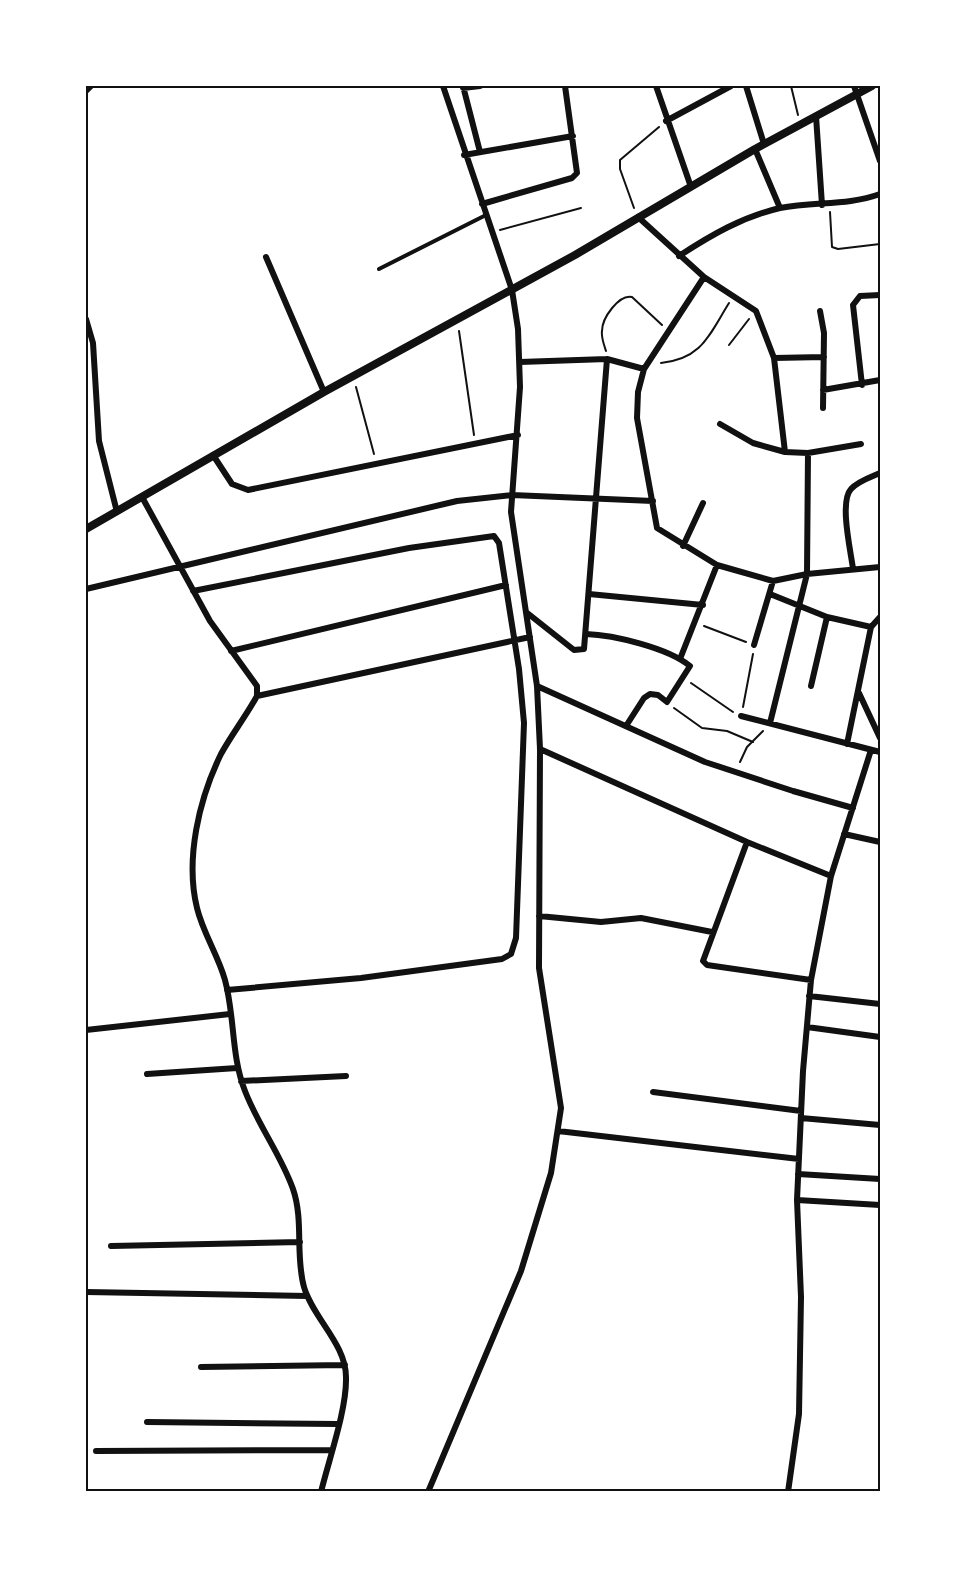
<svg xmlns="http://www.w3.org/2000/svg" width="966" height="1577" font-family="Jost,sans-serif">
	<rect width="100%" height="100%" fill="#fff"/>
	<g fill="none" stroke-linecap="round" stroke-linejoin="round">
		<!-- path -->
		<path stroke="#111" stroke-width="2" d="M 791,86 L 798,115
			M 634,208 L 620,169 L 620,160 L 659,127
			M 830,212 L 832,247 L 838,249 L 880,244
			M 500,230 L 581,208
			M 459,331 L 474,435
			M 729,345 L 749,319
			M 606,351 C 604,345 601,337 602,331 C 602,318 619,294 632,297 L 662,325
			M 661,363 C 702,359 709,335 729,303
			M 356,387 L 374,454
			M 704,626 L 746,642
			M 691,683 L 733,712
			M 743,707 L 753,654
			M 674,708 L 702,728 L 727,731 L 753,742
			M 740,762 L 747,747 L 763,731"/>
		<!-- service -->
		<path stroke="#111" stroke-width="4" d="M 379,269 L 486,215"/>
		<!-- minor -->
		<path stroke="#111" stroke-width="6" d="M 463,86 L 480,152
			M 656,86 L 691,187
			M 746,86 L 764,144
			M 854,86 L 880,161
			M 463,88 L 480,86
			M 86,91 L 91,86
			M 816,116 L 822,205
			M 666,121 L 731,86
			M 755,149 L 780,208
			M 464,155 L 573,136
			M 482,204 L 572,178 L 577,173 L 565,86
			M 638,217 L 704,277 L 756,311 L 774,358 L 785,452 L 808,453 L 861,444
			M 679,256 C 711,235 742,217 780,208 C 814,201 847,206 880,194
			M 266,257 L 324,392
			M 704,277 L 644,369 L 638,392 L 637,418 L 657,528 L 717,565 L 773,581 L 807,574 L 880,567
			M 820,311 L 824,333 L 823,408
			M 86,319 L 93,343 L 99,441 L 117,512
			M 774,358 L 824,357
			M 520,362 L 607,359 L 644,369
			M 862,385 L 853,305 L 860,296 L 880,295
			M 823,390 L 880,380
			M 720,424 L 753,443 L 785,452
			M 213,455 L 232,484 L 248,490 L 518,435
			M 142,497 L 210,621 L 257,686 L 257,696 C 246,716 232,734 221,754 C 199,799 185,859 197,908 C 203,933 218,955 225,980 C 235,1017 231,1056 245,1091 C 258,1125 281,1155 293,1189 C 304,1221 295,1255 304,1287 C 313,1318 346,1344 346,1377 C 347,1409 329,1459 321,1492
			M 683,546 L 703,503
			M 853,569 C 851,552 839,502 851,489 C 858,481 871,477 880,473
			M 86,589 L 457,501 L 512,495 L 653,501
			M 193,591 L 409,548 L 494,536 L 499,543 L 519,669 L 524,723 L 516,938 L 511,954 L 502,959 L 361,978 L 227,990
			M 589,594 L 703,605
			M 770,594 L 827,617 L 871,627
			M 526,612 L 574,650 L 584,649 L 607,359
			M 586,634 C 614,635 668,648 690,666 L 667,702 L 658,695 L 650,694 L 644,698 L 626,726
			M 754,645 L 773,581
			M 231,651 L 506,585
			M 680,659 L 717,565
			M 537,686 L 705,762 L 793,791 L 853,808
			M 811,686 L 827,617
			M 859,693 L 880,738
			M 257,696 L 530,637
			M 741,716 L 880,752
			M 770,723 L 807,574 L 808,453
			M 847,744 L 871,627 L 880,617
			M 540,749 L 747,842 L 831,876
			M 844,834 L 880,842
			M 747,842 L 703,961 L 707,965 L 811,980
			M 539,916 L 601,922 L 641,918 L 712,932
			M 809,996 L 880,1004
			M 807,1027 L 880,1037
			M 86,1030 L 230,1014
			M 147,1074 L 237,1068
			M 241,1081 L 346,1076
			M 653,1092 L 801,1111
			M 801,1118 L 880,1125
			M 558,1131 L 799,1159
			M 798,1174 L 880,1179
			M 797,1200 L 880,1205
			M 111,1246 L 300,1242
			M 86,1292 L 307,1296
			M 201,1367 L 345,1365
			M 147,1422 L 337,1424
			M 96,1451 L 331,1450
			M 428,1492 L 521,1271 L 551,1173 L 561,1108 L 539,968 L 540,749 L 537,686 L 511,512 L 520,387 L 518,329 L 512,290 L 443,86
			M 788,1492 L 799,1414 L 801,1297 L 797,1200 L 803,1071 L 811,980 L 831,876 L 871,750"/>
		<!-- tertiary -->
		<path stroke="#111" stroke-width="8" d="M 86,529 L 324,392 L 575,255 L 755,149 L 872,86"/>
	</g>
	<!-- border -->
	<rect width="966" height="1577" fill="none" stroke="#ffffff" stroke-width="174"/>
	<rect x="87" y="87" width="792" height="1403" fill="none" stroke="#111" stroke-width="2"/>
</svg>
